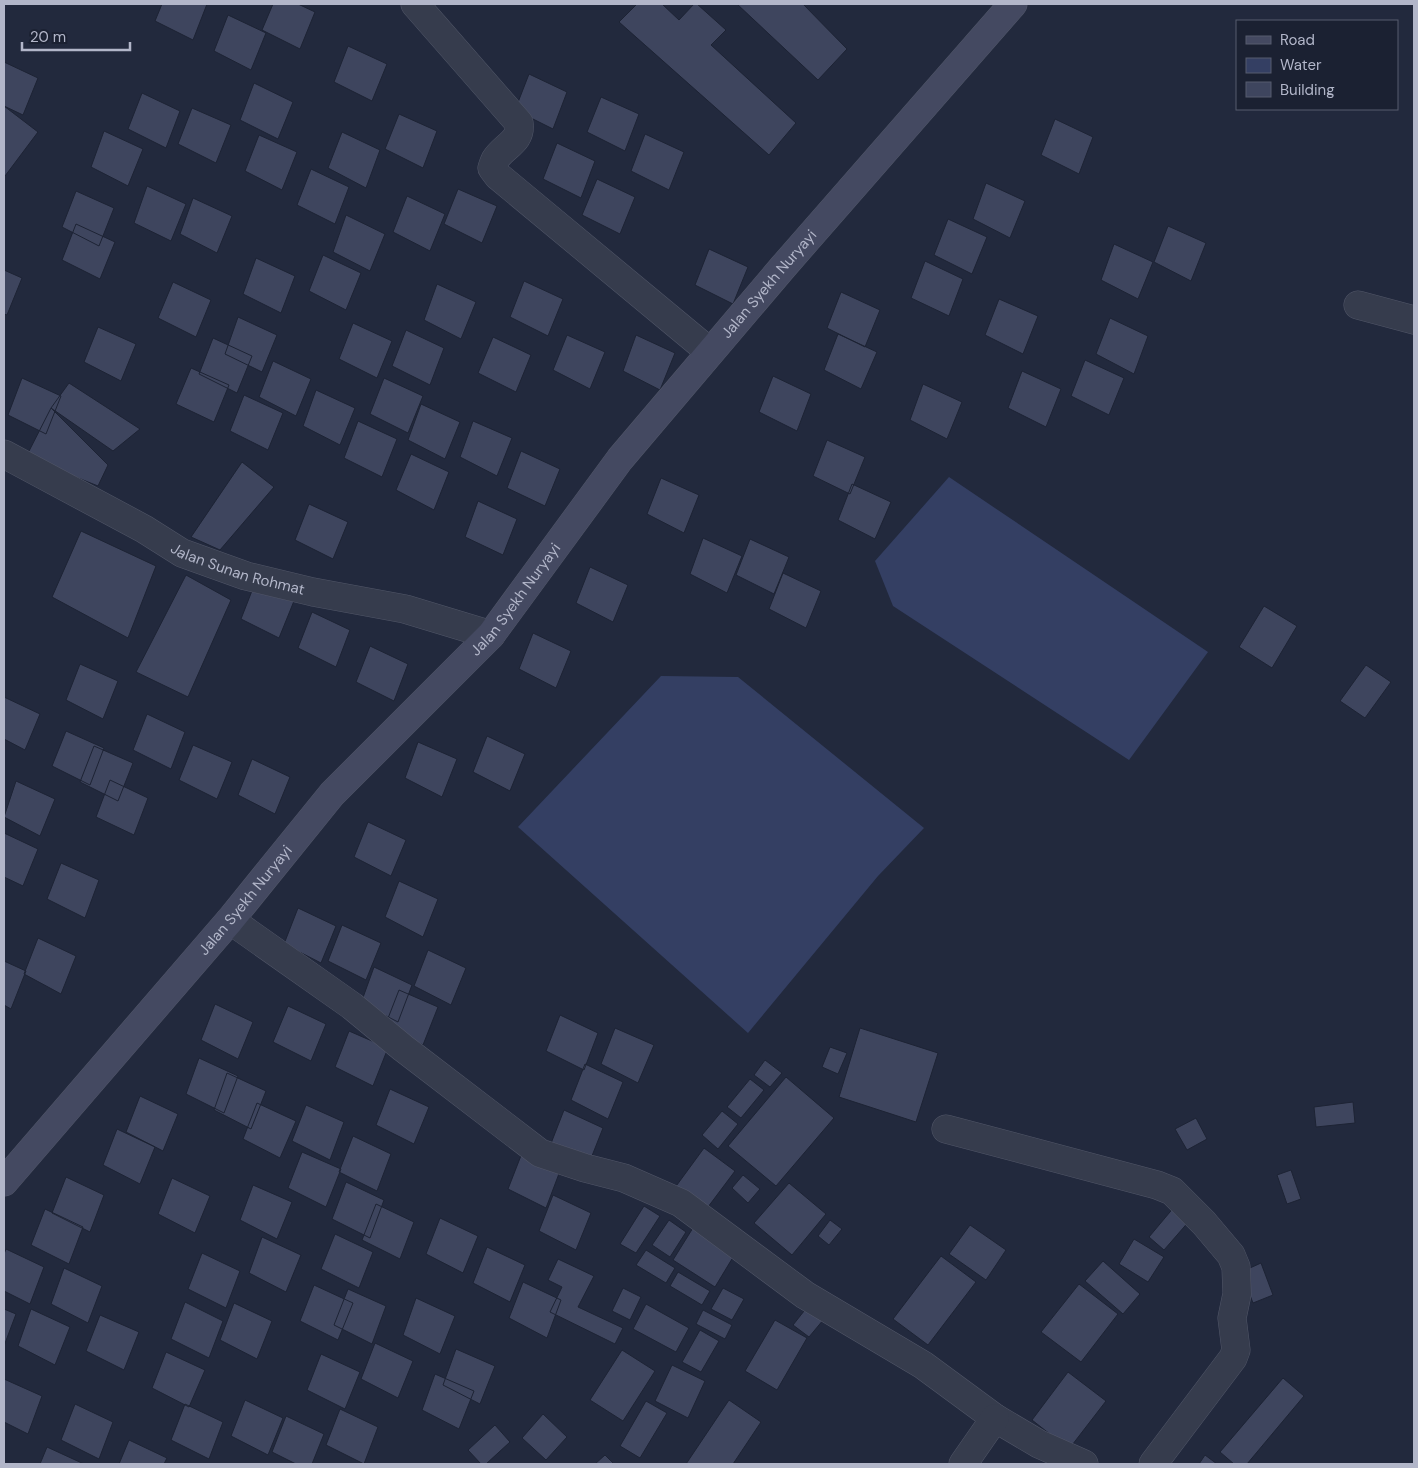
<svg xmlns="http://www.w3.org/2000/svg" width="1418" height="1468" font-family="'DM Sans',sans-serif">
	<rect width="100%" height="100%" fill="#22293d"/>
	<!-- water -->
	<path fill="#343f63" d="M 949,477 L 1208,652 L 1129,760 L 893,606 L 875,561 Z
		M 661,676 L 738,677 L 924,828 L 878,876 L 748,1033 L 518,827 Z"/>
	<!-- building -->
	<path fill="#3e455e" stroke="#1d2334" d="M 162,4 L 207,4 L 193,40 L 155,21 Z
		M 273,4 L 298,4 L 315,12 L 300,49 L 262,30 Z
		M 637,4 L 662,4 L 679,20 L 694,4 L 697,4 L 726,30 L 711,45 L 796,123 L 769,155 L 619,22 Z
		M 737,4 L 803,4 L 847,49 L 818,80 Z
		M 228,15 L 266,33 L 251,70 L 214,51 Z
		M 348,46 L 387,64 L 372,101 L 334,82 Z
		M 4,62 L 38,78 L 23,115 L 4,106 Z
		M 529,74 L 567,92 L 553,129 L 515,110 Z
		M 254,83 L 293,102 L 278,139 L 240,120 Z
		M 142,93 L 180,111 L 166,148 L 128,129 Z
		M 601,97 L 639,114 L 625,151 L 587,132 Z
		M 4,106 L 38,132 L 5,176 L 4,175 Z
		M 192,108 L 231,125 L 216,163 L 178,144 Z
		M 399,114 L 437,131 L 423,168 L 385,149 Z
		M 1055,119 L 1093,137 L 1079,174 L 1041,155 Z
		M 104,131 L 143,149 L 128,186 L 91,167 Z
		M 342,132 L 380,150 L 366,188 L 328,168 Z
		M 645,134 L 684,152 L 669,190 L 631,171 Z
		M 259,135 L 297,152 L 282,190 L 245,171 Z
		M 557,143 L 595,161 L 581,198 L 543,179 Z
		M 311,169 L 349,187 L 335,224 L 297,205 Z
		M 597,179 L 635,197 L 620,234 L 582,215 Z
		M 986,183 L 1025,201 L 1010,238 L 973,219 Z
		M 147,186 L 186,204 L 171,241 L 134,223 Z
		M 458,189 L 497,206 L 482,243 L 444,224 Z
		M 76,191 L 114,208 L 99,246 L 62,227 Z
		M 407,196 L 445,214 L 430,251 L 393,232 Z
		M 193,198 L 232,216 L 217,253 L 180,234 Z
		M 346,215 L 385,234 L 370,271 L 333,252 Z
		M 948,219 L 987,237 L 972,274 L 934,255 Z
		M 76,224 L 115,242 L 100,279 L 62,260 Z
		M 1168,226 L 1206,243 L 1191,281 L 1154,262 Z
		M 1114,244 L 1153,262 L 1138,299 L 1101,280 Z
		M 709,249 L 748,267 L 733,304 L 695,285 Z
		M 323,255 L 361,273 L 346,310 L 309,291 Z
		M 256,258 L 295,276 L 281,313 L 243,294 Z
		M 925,261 L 963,279 L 949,316 L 911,298 Z
		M 4,270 L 22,278 L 7,315 L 4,314 Z
		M 524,281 L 563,299 L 548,336 L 510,317 Z
		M 173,282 L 211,300 L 196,337 L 158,318 Z
		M 437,284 L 476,302 L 461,339 L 424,320 Z
		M 841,292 L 880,310 L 865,347 L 827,328 Z
		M 999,299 L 1038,316 L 1023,354 L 985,335 Z
		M 238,317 L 277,335 L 262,372 L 225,354 Z
		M 1110,318 L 1148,336 L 1134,374 L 1096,354 Z
		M 353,323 L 392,341 L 377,378 L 339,359 Z
		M 98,327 L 136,344 L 121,381 L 84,362 Z
		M 406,330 L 444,348 L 430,385 L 392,366 Z
		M 838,334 L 877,352 L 861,389 L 824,370 Z
		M 567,335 L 605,352 L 590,389 L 553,370 Z
		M 636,335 L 675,353 L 660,390 L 623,371 Z
		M 493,337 L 531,355 L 516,392 L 478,373 Z
		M 213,338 L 252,356 L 237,393 L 199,374 Z
		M 1085,360 L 1124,378 L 1109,415 L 1071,396 Z
		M 273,361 L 311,379 L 296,416 L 259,397 Z
		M 191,368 L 229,385 L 214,422 L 176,404 Z
		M 1022,371 L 1061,389 L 1046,427 L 1008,408 Z
		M 773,376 L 811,394 L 797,431 L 759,412 Z
		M 22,378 L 61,396 L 46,434 L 8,415 Z
		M 384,378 L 423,396 L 408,433 L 370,414 Z
		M 69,383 L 140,429 L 113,451 L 51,408 Z
		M 923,384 L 962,402 L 947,439 L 910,420 Z
		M 316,390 L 355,408 L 340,445 L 303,426 Z
		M 244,395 L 283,413 L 268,450 L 230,431 Z
		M 421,404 L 460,422 L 445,459 L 408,440 Z
		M 51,408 L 108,465 L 98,486 L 26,457 Z
		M 358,421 L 397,439 L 382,477 L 344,458 Z
		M 473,421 L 512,438 L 497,476 L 460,457 Z
		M 827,440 L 865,457 L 850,494 L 813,476 Z
		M 521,451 L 560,469 L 545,506 L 507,488 Z
		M 411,454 L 449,472 L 434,510 L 396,490 Z
		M 242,462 L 274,487 L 220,550 L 191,537 Z
		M 661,478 L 699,495 L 684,533 L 647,514 Z
		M 852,484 L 891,502 L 875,539 L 838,520 Z
		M 478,501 L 517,519 L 503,555 L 465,537 Z
		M 309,504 L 348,522 L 333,559 L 295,540 Z
		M 81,531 L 156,566 L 128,638 L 52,597 Z
		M 703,538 L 742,556 L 727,593 L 690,574 Z
		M 750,539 L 789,557 L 774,594 L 736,575 Z
		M 590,567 L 628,585 L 613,622 L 576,603 Z
		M 783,573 L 821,591 L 806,628 L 769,609 Z
		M 186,575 L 231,600 L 188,697 L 136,672 Z
		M 255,583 L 294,601 L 279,638 L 241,619 Z
		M 1264,606 L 1297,626 L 1272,668 L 1239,647 Z
		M 312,612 L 350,630 L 336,667 L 298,648 Z
		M 533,633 L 571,651 L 556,688 L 519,669 Z
		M 370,646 L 408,664 L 394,701 L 356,682 Z
		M 80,664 L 118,681 L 103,719 L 66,700 Z
		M 1366,665 L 1391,682 L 1365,718 L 1340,701 Z
		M 4,697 L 40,714 L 25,750 L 4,739 Z
		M 147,714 L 185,732 L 171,769 L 133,750 Z
		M 66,731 L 104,748 L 90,785 L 52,766 Z
		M 487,736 L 525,754 L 510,791 L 473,772 Z
		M 418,742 L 457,759 L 442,797 L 405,778 Z
		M 193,745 L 232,762 L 217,799 L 179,780 Z
		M 94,746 L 133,763 L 118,801 L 80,782 Z
		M 252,759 L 290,777 L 275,814 L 238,795 Z
		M 110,780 L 148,798 L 134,835 L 96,817 Z
		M 16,781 L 55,799 L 40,836 L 4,817 Z
		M 368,822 L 406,840 L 391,876 L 354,857 Z
		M 4,833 L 38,849 L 23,886 L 4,877 Z
		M 61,863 L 99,880 L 85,918 L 47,899 Z
		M 399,881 L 438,899 L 423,937 L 385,917 Z
		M 298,908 L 336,926 L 321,963 L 284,944 Z
		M 342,925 L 381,943 L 366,980 L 328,961 Z
		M 38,938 L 76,956 L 61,994 L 24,974 Z
		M 428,950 L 466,968 L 451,1005 L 414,986 Z
		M 4,961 L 26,971 L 11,1009 L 4,1005 Z
		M 374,967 L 412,985 L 398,1022 L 361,1003 Z
		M 399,990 L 438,1007 L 423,1045 L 385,1026 Z
		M 215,1004 L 253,1022 L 238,1059 L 201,1040 Z
		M 288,1006 L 326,1024 L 311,1061 L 273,1042 Z
		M 560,1015 L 598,1033 L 584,1070 L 546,1051 Z
		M 615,1028 L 654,1045 L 638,1083 L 601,1064 Z
		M 860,1028 L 938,1053 L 916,1122 L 839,1097 Z
		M 349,1031 L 388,1048 L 373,1086 L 335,1067 Z
		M 830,1047 L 847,1053 L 838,1074 L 822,1067 Z
		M 199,1058 L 238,1076 L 224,1113 L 186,1094 Z
		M 765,1060 L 782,1073 L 770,1087 L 754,1075 Z
		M 585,1064 L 623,1082 L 608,1119 L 571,1100 Z
		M 227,1073 L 266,1091 L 251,1129 L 214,1110 Z
		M 786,1077 L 834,1118 L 776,1186 L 728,1146 Z
		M 750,1079 L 764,1090 L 741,1118 L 727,1107 Z
		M 390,1089 L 429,1107 L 414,1144 L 376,1125 Z
		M 140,1096 L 178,1114 L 163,1151 L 126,1132 Z
		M 1353,1102 L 1355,1123 L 1316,1127 L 1314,1107 Z
		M 257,1103 L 296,1121 L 280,1158 L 243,1139 Z
		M 306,1105 L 344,1122 L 330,1160 L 292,1141 Z
		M 564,1110 L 603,1128 L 588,1166 L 550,1146 Z
		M 722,1111 L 738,1124 L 718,1149 L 702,1135 Z
		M 1196,1118 L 1207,1139 L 1187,1150 L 1175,1129 Z
		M 117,1129 L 155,1147 L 140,1184 L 103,1165 Z
		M 353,1136 L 391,1154 L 377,1191 L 339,1172 Z
		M 704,1148 L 735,1171 L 705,1211 L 674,1189 Z
		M 302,1152 L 341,1169 L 326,1207 L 288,1188 Z
		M 522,1153 L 560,1171 L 546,1208 L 508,1189 Z
		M 1291,1170 L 1301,1199 L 1287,1204 L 1277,1175 Z
		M 743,1175 L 760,1189 L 748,1203 L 732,1188 Z
		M 66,1177 L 104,1195 L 90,1232 L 52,1213 Z
		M 172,1178 L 210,1196 L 195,1233 L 158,1214 Z
		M 346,1182 L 384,1200 L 370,1238 L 332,1219 Z
		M 789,1183 L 826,1214 L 792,1255 L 754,1223 Z
		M 253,1185 L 292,1202 L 277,1239 L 240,1220 Z
		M 553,1195 L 591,1213 L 576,1250 L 539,1231 Z
		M 376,1204 L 414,1222 L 400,1259 L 362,1240 Z
		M 644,1206 L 660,1216 L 636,1253 L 620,1244 Z
		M 1175,1206 L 1191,1219 L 1164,1250 L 1149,1237 Z
		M 45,1209 L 83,1227 L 69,1264 L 31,1245 Z
		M 440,1218 L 478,1236 L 463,1273 L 426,1254 Z
		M 669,1220 L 686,1232 L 670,1257 L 652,1245 Z
		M 830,1220 L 842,1229 L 829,1245 L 818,1236 Z
		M 696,1223 L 738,1249 L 715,1287 L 673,1260 Z
		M 970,1225 L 1006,1250 L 986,1280 L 949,1254 Z
		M 335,1234 L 373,1252 L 359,1288 L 321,1269 Z
		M 262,1237 L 301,1255 L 286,1292 L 249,1273 Z
		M 1134,1239 L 1164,1257 L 1148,1282 L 1119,1264 Z
		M 487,1247 L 525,1265 L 510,1302 L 473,1283 Z
		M 6,1249 L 44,1267 L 30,1304 L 4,1291 L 4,1254 Z
		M 646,1250 L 675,1268 L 666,1283 L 636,1265 Z
		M 202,1253 L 240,1271 L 226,1308 L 188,1289 Z
		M 941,1256 L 976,1282 L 928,1345 L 893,1319 Z
		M 558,1259 L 594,1276 L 578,1307 L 623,1328 L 615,1344 L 550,1312 L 562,1287 L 548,1280 Z
		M 1103,1261 L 1140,1294 L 1123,1314 L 1085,1281 Z
		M 1261,1263 L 1273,1295 L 1253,1303 L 1241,1272 Z
		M 64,1268 L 102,1286 L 88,1323 L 51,1304 Z
		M 678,1272 L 710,1291 L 702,1305 L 670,1286 Z
		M 523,1282 L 561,1300 L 547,1338 L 509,1318 Z
		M 1079,1284 L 1118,1314 L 1081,1362 L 1041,1332 Z
		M 314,1285 L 353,1303 L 338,1340 L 300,1321 Z
		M 623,1288 L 641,1297 L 630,1320 L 612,1311 Z
		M 723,1288 L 744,1299 L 732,1320 L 711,1309 Z
		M 348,1289 L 386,1306 L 372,1344 L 334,1325 Z
		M 416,1298 L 455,1316 L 440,1354 L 403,1335 Z
		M 185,1302 L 223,1321 L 209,1358 L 171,1339 Z
		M 234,1303 L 272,1321 L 257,1359 L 220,1340 Z
		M 646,1304 L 689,1328 L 676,1352 L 633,1329 Z
		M 808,1306 L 824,1319 L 809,1337 L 793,1325 Z
		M 4,1309 L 16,1314 L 4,1346 Z
		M 31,1309 L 70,1327 L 55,1365 L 18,1346 Z
		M 703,1310 L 732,1325 L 725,1339 L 696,1324 Z
		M 100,1315 L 139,1332 L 124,1370 L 86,1351 Z
		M 775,1320 L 807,1338 L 777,1390 L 745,1371 Z
		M 700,1330 L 719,1341 L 701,1372 L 682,1362 Z
		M 375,1343 L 413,1361 L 398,1398 L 361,1379 Z
		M 456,1349 L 495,1366 L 480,1404 L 443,1385 Z
		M 622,1350 L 655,1371 L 623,1421 L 590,1400 Z
		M 166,1352 L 205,1370 L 189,1407 L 152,1388 Z
		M 321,1354 L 360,1372 L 345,1409 L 307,1390 Z
		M 672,1365 L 705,1381 L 688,1418 L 655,1401 Z
		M 1068,1372 L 1106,1401 L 1069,1449 L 1032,1420 Z
		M 435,1374 L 474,1391 L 459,1429 L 422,1410 Z
		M 1283,1378 L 1304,1396 L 1247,1464 L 1234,1464 L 1220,1452 Z
		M 4,1379 L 42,1396 L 28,1434 L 4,1422 Z
		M 245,1400 L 283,1418 L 268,1455 L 231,1436 Z
		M 729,1400 L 761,1422 L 733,1464 L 686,1464 Z
		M 646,1401 L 667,1413 L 640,1458 L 620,1446 Z
		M 75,1404 L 113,1422 L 99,1459 L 61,1440 Z
		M 185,1404 L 223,1422 L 209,1459 L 171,1440 Z
		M 340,1409 L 378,1427 L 364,1464 L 326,1445 Z
		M 543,1414 L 567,1437 L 546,1460 L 522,1438 Z
		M 286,1416 L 324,1434 L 312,1464 L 296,1464 L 272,1452 Z
		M 495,1425 L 510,1442 L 486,1464 L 481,1464 L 468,1450 Z
		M 129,1440 L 167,1458 L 164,1464 L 119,1464 Z
		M 47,1447 L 84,1464 L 40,1464 Z
		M 605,1455 L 614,1464 L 595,1464 Z
		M 1205,1455 L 1217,1464 L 1199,1464 Z"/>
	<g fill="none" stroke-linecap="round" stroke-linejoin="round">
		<!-- minor casing -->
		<g stroke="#515668" stroke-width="29">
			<g id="minor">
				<path d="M 415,4 L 519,123 C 522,142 503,146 495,160 C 494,162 493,165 492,168 L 498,176 L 710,352"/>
				<path d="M 1358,305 L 1414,320"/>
				<path id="s1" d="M 4,454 L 144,529 L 182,553 L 246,576 L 313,592 L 405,609 L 491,635"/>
				<path d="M 230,920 L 352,1006 L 403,1048 L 540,1153 L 585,1168 L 624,1178 L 681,1203 L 805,1295 L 923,1365 L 995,1418 L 1039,1444 L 1084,1464"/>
				<path d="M 946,1129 L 1157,1185 L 1172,1191 L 1204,1223 L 1231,1255 L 1236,1267 L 1237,1294 L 1232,1318 L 1236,1350 L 1233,1358 L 1153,1464"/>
				<path d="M 963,1464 L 995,1418"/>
			</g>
		</g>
		<!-- secondary casing -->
		<g stroke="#515668" stroke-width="29">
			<g id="secondary">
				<path id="s2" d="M 4,1182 L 230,920 L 332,794 L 491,635 L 620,459 L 783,267 L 1013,4"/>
			</g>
		</g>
		<!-- minor -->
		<use href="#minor" stroke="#363c4d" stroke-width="28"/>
		<!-- secondary -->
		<use href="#secondary" stroke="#444961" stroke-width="28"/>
	</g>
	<g text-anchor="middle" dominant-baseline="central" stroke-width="4" stroke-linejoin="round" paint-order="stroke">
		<!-- street labels -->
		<g font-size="15" fill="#b2b6c9" stroke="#1b2132">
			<text stroke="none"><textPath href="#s2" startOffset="1181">Jalan Syekh Nuryayi</textPath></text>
			<text stroke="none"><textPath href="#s1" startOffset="262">Jalan Sunan Rohmat</textPath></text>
			<text stroke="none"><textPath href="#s2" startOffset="776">Jalan Syekh Nuryayi</textPath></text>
			<text stroke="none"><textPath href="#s2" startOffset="371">Jalan Syekh Nuryayi</textPath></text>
		</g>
	</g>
	<!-- border -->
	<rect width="1418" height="1468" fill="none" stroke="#b2b6c9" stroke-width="10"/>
	<!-- legend -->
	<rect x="1236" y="20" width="162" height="90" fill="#1b2132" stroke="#575d6e"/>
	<rect x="1246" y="36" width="25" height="8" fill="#444961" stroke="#575d6e"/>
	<text x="1280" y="45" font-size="15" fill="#b2b6c9">Road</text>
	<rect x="1246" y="58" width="25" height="15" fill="#343f63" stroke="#575d6e"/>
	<text x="1280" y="70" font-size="15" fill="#b2b6c9">Water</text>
	<rect x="1246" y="82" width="25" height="15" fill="#3e455e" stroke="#575d6e"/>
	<text x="1280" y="95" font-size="15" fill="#b2b6c9">Building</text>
	<!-- scale -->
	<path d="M22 42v8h108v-8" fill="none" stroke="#b2b6c9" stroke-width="2.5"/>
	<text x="30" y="42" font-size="15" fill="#b2b6c9" stroke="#1b2132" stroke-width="4" paint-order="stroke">20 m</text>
</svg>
